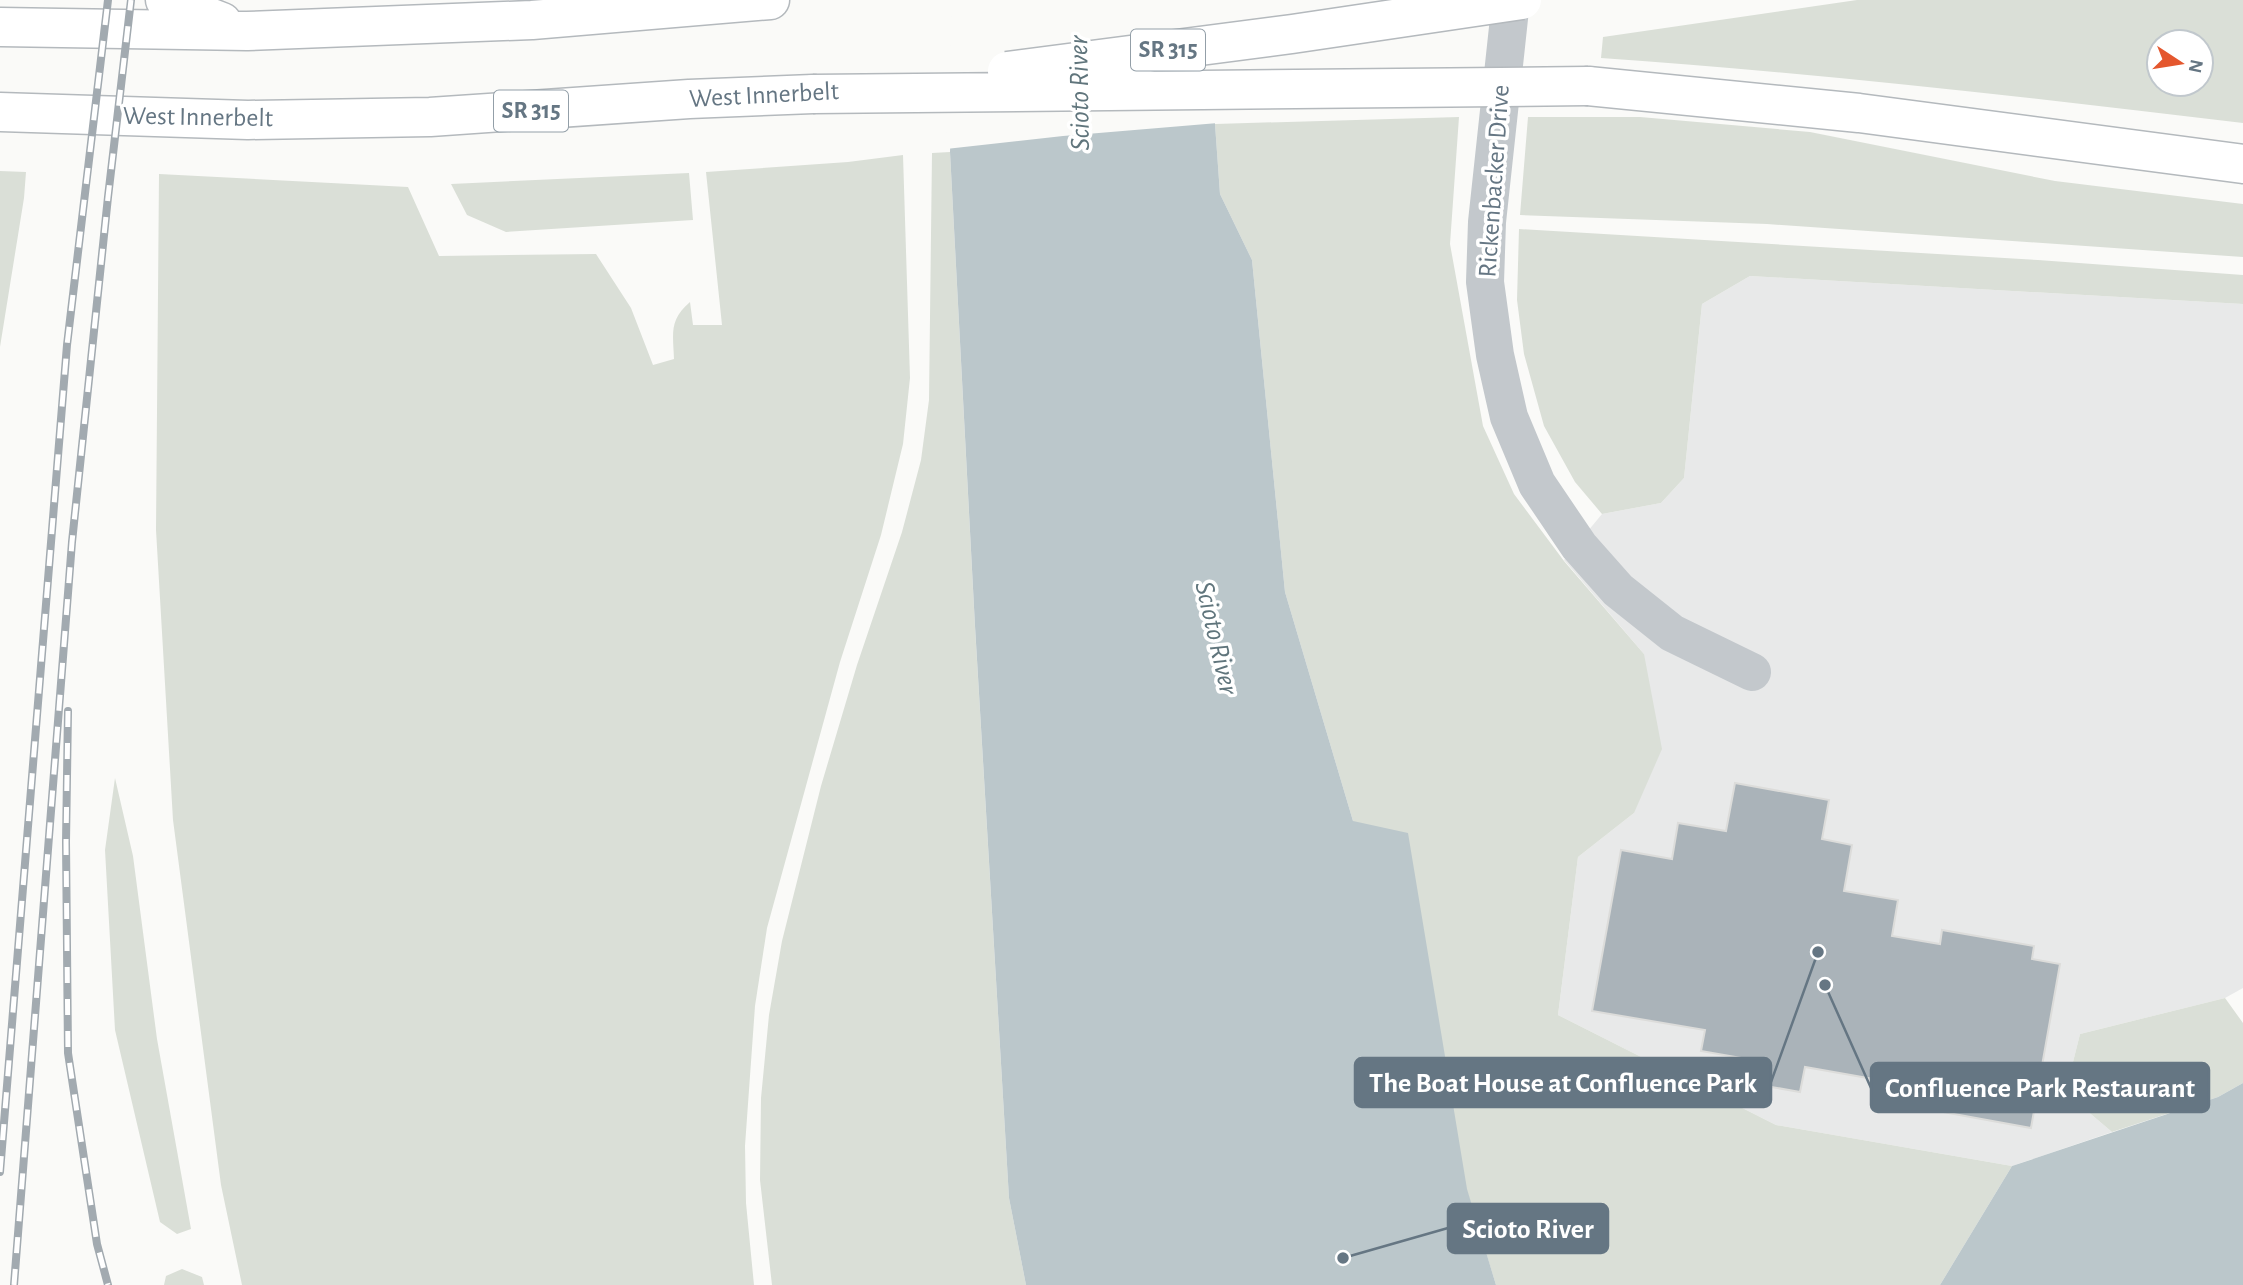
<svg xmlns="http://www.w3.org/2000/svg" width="2243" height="1285" font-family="'Alegreya Sans',sans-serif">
	<rect width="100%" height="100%" fill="#fafaf8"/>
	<!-- built -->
	<path fill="#e8e9e9" d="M 1750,276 L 2243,304 L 2243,988 L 2225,998 L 2080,1034 L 2069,1078 L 2079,1104 L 2112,1132 L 2012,1166 L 1776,1125 L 1558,1015 L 1578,857 L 1634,813 L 1644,654 L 1564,560 L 1602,514 L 1661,503 L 1684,478 L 1702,304 Z"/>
	<!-- green -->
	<path fill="#dadfd7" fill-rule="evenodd" d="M 1857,0 L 2243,0 L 2243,123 C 2029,97 1816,73 1601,58 L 1603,37 ZM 2159,42 L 2201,42 L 2201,84 L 2159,84 Z
		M 1459,117 L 1450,244 L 1483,426 L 1514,494 L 1564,561 L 1644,654 L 1662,749 L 1634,813 L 1578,857 L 1558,1015 L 1776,1125 L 2012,1166 L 1940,1285 L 1496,1285 L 1353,821 L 1285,592 L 1252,260 L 1220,194 L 1215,124 Z
		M 1528,117 L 1640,117 L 1810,132 L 2055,181 L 2243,204 L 2243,257 L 1767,224 L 1520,215 Z
		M 950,152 L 975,627 L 1009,1198 L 1026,1285 L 772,1285 L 760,1180 L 761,1098 L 769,1015 L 782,941 L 821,786 L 857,665 L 902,532 L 921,460 L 929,400 L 932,153 Z
		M 903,155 L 910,378 L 903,444 L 881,535 L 840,662 L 767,928 L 755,1006 L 745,1146 L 746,1203 L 754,1285 L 242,1285 L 221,1185 L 173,820 L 156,530 L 159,174 L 408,187 L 439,256 L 596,254 L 631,308 L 653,365 L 674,359 C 673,333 669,320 690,302 L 693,325 L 722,325 L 706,172 L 848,162 Z
		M 0,171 L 26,172 L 24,198 L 0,347 Z
		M 689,173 L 693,220 L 506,232 L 467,215 L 451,184 Z
		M 1519,229 L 2038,260 L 2243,275 L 2243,304 L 1750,276 L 1702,304 L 1684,478 L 1661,503 L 1602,514 L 1575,482 L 1544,426 L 1524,354 L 1517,300 Z
		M 115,778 L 133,856 L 157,1039 L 191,1229 L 177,1234 L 160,1222 L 115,1030 L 105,850 Z
		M 2225,998 L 2243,1023 L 2243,1083 L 2218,1097 L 2112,1132 L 2079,1104 L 2069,1078 L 2080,1034 Z
		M 182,1269 L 202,1277 L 204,1285 L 164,1285 L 166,1276 Z"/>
	<!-- water -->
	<path fill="#bbc7cb" d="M 955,0 L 1211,0 L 1215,124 L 1220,194 L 1252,260 L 1285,592 L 1353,821 L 1408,833 L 1467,1189 L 1496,1285 L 1026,1285 L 1009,1198 L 975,626 L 950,152 Z
		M 2243,1083 L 2243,1285 L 1940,1285 L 2012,1166 L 2218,1097 Z"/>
	<!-- pier -->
	<path fill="#fafaf8" d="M 952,0 L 1215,0 L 1218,123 L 1063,136 L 946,149 Z"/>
	<!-- building -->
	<path fill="#aab3b9" stroke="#dcdcda" stroke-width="2" d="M 1735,783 L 1829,800 L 1822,839 L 1852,845 L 1844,891 L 1898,900 L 1892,936 L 1940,944 L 1942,930 L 2034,946 L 2032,959 L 2060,964 L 2031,1128 L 1932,1110 L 1936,1090 L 1805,1067 L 1800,1092 L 1749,1083 L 1753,1060 L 1701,1051 L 1705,1030 L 1592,1011 L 1621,850 L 1672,859 L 1678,823 L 1726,831 Z"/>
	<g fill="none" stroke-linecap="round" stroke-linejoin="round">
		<!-- highway casing -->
		<g stroke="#b4b9bd" stroke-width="41">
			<path id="highway" d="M 165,0 L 222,22
				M 0,27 L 247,31 L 532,20 L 770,0
				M 1588,86 L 1859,113 L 2243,164
				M 0,112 L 248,120 L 430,117 L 689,99 L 813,94"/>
		</g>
		<!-- street -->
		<path stroke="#c3c8cc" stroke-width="38" d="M 1511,0 L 1487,222 L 1485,282 L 1495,355 L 1509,417 L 1537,484 L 1579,546 L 1618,590 L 1672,633 L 1752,672"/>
		<!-- highway -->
		<use href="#highway" stroke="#fff" stroke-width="38"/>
		<!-- rail casing -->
		<g stroke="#a2aab0" stroke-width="8">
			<path id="rail" d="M 68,711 L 66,842 L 68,1053 L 97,1244 L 108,1285
				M 0,1172 L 67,345 L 108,0
				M 14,1285 L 72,542 L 108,197 L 131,0"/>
		</g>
		<!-- rail -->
		<use href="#rail" stroke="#fff" stroke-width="5" stroke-dasharray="16" stroke-linecap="butt"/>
		<!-- highway-bridge casing -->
		<g stroke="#b4b9bd" stroke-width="41" stroke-linecap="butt">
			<path id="highway-bridge" d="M 1007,71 L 1292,34 L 1522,0
				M 813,94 L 1588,86"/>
		</g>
		<!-- highway-bridge -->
		<use href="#highway-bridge" stroke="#fff" stroke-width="38"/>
	</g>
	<g text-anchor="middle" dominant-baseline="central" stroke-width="7" stroke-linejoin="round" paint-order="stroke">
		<!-- shield labels -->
		<g fill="#fff" stroke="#939fa8" stroke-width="2">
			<rect x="1131" y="29.5" width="74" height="41" rx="5"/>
			<rect x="494" y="90.5" width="74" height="41" rx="5"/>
		</g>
		<g font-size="24" font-weight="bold" fill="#657683">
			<text x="1168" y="50">SR 315</text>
			<text x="531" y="111">SR 315</text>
		</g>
		<!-- street labels -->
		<g font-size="26" fill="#657683" stroke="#fff">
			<text transform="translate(764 95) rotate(-3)">West Innerbelt</text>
			<text transform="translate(198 117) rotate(1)">West Innerbelt</text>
			<text transform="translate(1494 181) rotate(-86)">Rickenbacker Drive</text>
		</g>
		<!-- water labels -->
		<g font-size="28" font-style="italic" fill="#60757c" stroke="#fff">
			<text transform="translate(1080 93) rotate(-91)">Scioto River</text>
			<text transform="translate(1216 638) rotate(77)">Scioto River</text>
		</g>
	</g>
	<!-- callouts -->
	<path fill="none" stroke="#657683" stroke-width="2.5" d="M1818 952L1771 1082M1825 985L1871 1088M1343 1258L1448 1228"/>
	<g fill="#657683" stroke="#fff" stroke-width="2.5">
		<circle cx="1818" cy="952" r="7"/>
		<circle cx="1825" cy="985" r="7"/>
		<circle cx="1343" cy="1258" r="7"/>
	</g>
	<g fill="#657683" stroke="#657683" stroke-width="2.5">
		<rect x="1355" y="1058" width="416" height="49" rx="7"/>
		<rect x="1871" y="1063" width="338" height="49" rx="7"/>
		<rect x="1448" y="1204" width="160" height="49" rx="7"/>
	</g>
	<g font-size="28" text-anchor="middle" font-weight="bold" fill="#fff">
		<text x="1563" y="1092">The Boat House at Confluence Park</text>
		<text x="2040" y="1097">Confluence Park Restaurant</text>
		<text x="1528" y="1238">Scioto River</text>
	</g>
	<!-- north arrow -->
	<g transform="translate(2180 63) rotate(102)"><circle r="33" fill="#ffffff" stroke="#c1c8cd" stroke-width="2"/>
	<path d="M0-5L12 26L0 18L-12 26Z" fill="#e4572e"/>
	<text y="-10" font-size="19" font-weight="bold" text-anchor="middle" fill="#657683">N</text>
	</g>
</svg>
